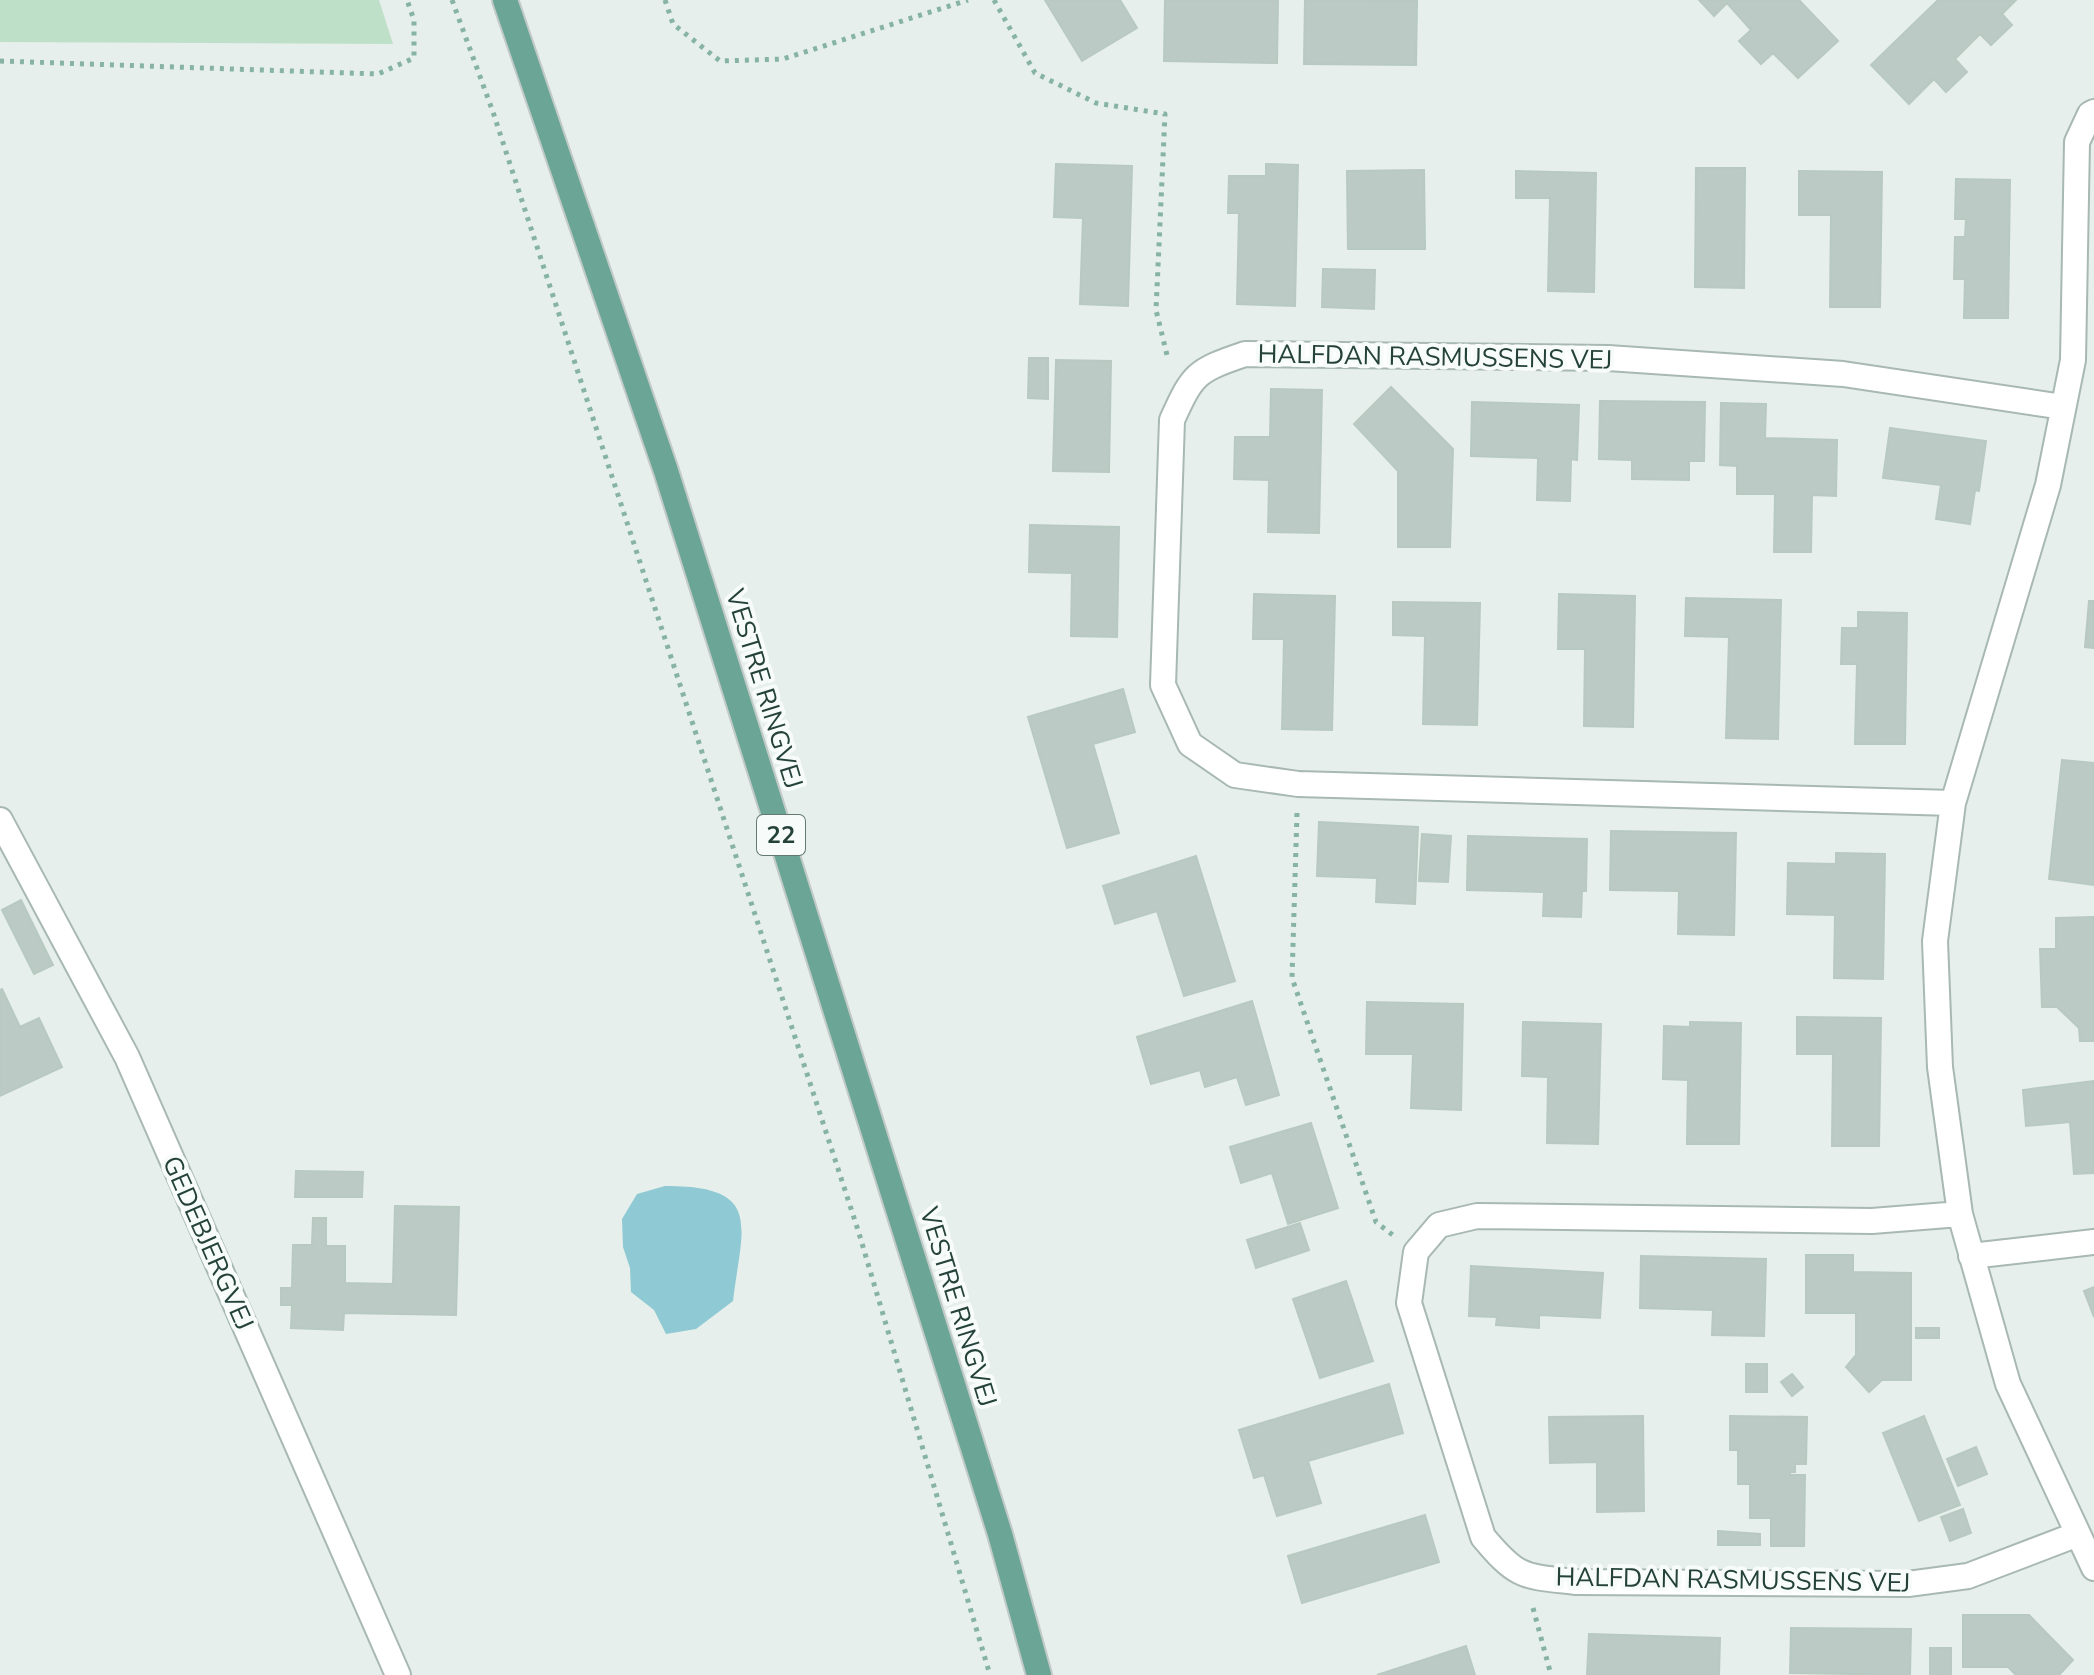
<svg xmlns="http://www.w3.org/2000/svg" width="2094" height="1675" font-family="'Nunito Sans',sans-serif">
	<rect width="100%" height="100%" fill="#e6efeb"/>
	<!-- green -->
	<path fill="#bfe0c8" d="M 0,0 L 379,0 L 393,44 L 0,42 Z"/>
	<!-- water -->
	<path fill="#8ec9d4" d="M 665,1186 C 764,1186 742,1225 733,1301 L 696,1329 L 666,1334 L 654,1310 L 631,1292 L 630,1268 L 623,1247 L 622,1219 L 637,1194 Z"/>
	<!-- building -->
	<path fill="#bbcac4" stroke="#b8c9c2" stroke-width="2" d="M 1045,0 L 1120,0 L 1137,28 L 1082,61 Z
		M 1165,0 L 1278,0 L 1277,63 L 1164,61 Z
		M 1305,0 L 1417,1 L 1416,65 L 1304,64 Z
		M 1699,0 L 1799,0 L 1838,41 L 1798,78 L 1773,53 L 1761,64 L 1739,41 L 1751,30 L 1727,3 L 1714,16 Z
		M 1938,0 L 2016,0 L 2002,14 L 2012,25 L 1991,45 L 1980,34 L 1955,59 L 1967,72 L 1946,92 L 1934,79 L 1909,104 L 1871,65 Z
		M 1056,164 L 1132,166 L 1128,306 L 1080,304 L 1083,218 L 1054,217 Z
		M 1266,164 L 1298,165 L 1295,306 L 1237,304 L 1239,213 L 1228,213 L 1229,176 L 1266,176 Z
		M 1696,168 L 1745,168 L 1744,288 L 1695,287 Z
		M 1424,170 L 1425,249 L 1348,249 L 1347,171 Z
		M 1516,171 L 1596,173 L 1594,292 L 1548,291 L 1550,198 L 1516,198 Z
		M 1799,171 L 1882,172 L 1880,307 L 1830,307 L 1831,215 L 1799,215 Z
		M 1956,179 L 2010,180 L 2008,318 L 1964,318 L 1965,279 L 1954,279 L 1955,237 L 1965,237 L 1966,219 L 1955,219 Z
		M 1323,269 L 1375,270 L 1374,309 L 1322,307 Z
		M 1029,358 L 1048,358 L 1048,399 L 1028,398 Z
		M 1056,360 L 1111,361 L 1109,472 L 1053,471 Z
		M 1391,387 L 1453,449 L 1450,547 L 1398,547 L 1398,471 L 1354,424 Z
		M 1271,389 L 1322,390 L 1319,533 L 1268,532 L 1269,480 L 1234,479 L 1235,437 L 1270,437 Z
		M 1600,401 L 1705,402 L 1704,461 L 1689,461 L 1689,480 L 1632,479 L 1632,460 L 1599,459 Z
		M 1472,402 L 1579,405 L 1577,460 L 1571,459 L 1570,501 L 1537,500 L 1538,458 L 1471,456 Z
		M 1721,403 L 1766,404 L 1765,438 L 1837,440 L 1836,496 L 1812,495 L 1811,552 L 1774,552 L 1775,494 L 1737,494 L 1737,466 L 1720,465 Z
		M 1890,428 L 1986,441 L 1979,491 L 1975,490 L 1970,524 L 1936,519 L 1941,485 L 1883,478 Z
		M 1030,525 L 1119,527 L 1117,637 L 1071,636 L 1072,573 L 1029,572 Z
		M 1254,594 L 1335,596 L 1332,730 L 1282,729 L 1284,639 L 1253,639 Z
		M 1559,594 L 1635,596 L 1633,727 L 1584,726 L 1585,649 L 1558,649 Z
		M 1686,598 L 1781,600 L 1778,739 L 1726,738 L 1729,637 L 1685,636 Z
		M 2089,601 L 2094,601 L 2094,648 L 2085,647 Z
		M 1393,602 L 1480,603 L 1477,725 L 1423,724 L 1425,636 L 1393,635 Z
		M 1858,612 L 1907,613 L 1905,744 L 1855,744 L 1857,664 L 1841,664 L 1842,628 L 1858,628 Z
		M 1123,689 L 1135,732 L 1093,744 L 1119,833 L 1067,848 L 1028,717 Z
		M 2062,760 L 2094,763 L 2094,885 L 2049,879 Z
		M 1319,822 L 1418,827 L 1415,904 L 1376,902 L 1377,878 L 1317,876 Z
		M 1611,831 L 1736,833 L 1734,935 L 1678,934 L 1679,891 L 1610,890 Z
		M 1422,834 L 1451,836 L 1448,882 L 1419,881 Z
		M 1468,836 L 1587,839 L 1586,891 L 1582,891 L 1581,917 L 1543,916 L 1544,892 L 1467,890 Z
		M 1836,853 L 1885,854 L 1883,979 L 1834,978 L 1835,915 L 1787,914 L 1788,863 L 1836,864 Z
		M 1196,856 L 1235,981 L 1184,996 L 1157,911 L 1115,924 L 1103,886 Z
		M 21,900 L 53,965 L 34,974 L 2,910 Z
		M 2094,917 L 2094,1041 L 2080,1041 L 2079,1028 L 2057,1007 L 2042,1007 L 2040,949 L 2056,949 L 2056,918 Z
		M 2,989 L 20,1027 L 39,1018 L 62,1067 L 0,1096 L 0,990 Z
		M 1252,1001 L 1279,1095 L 1246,1105 L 1237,1077 L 1205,1087 L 1200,1070 L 1151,1084 L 1137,1037 Z
		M 1367,1002 L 1463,1004 L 1461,1110 L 1411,1108 L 1413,1054 L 1366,1054 Z
		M 1797,1017 L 1881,1018 L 1879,1146 L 1832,1146 L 1833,1054 L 1797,1054 Z
		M 1523,1022 L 1601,1024 L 1598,1144 L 1547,1143 L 1548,1077 L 1522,1076 Z
		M 1690,1022 L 1741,1023 L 1739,1144 L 1687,1144 L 1688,1080 L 1663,1079 L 1664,1026 L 1690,1027 Z
		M 2094,1081 L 2094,1173 L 2074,1174 L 2070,1122 L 2026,1126 L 2023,1090 Z
		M 1311,1123 L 1338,1208 L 1288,1224 L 1272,1173 L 1241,1183 L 1230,1147 Z
		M 296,1171 L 363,1172 L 362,1197 L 295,1197 Z
		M 395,1206 L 459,1207 L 456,1315 L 344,1313 L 343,1330 L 291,1328 L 292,1305 L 281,1305 L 281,1288 L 292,1288 L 293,1245 L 312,1245 L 313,1218 L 326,1218 L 326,1246 L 345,1246 L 345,1283 L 393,1284 Z
		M 1300,1223 L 1309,1250 L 1256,1268 L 1247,1240 Z
		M 1806,1255 L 1853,1255 L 1853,1272 L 1911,1273 L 1911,1380 L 1882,1380 L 1869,1392 L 1846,1367 L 1856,1355 L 1856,1313 L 1806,1313 Z
		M 1641,1256 L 1766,1259 L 1764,1336 L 1712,1335 L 1713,1310 L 1640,1308 Z
		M 1471,1266 L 1603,1273 L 1600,1318 L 1539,1315 L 1539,1328 L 1496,1325 L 1497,1317 L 1469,1316 Z
		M 1346,1281 L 1373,1361 L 1320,1378 L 1293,1299 Z
		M 2094,1287 L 2094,1317 L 2084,1291 Z
		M 1916,1328 L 1939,1328 L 1939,1338 L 1916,1338 Z
		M 1746,1364 L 1767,1364 L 1767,1392 L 1746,1392 Z
		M 1792,1374 L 1803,1387 L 1792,1396 L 1781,1382 Z
		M 1389,1384 L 1403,1433 L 1308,1461 L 1321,1503 L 1277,1516 L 1264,1475 L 1254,1478 L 1239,1430 Z
		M 1643,1416 L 1644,1511 L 1597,1512 L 1597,1462 L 1550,1463 L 1549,1417 Z
		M 1730,1416 L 1807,1417 L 1806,1464 L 1795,1464 L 1795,1472 L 1790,1472 L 1790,1475 L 1805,1475 L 1804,1546 L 1771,1546 L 1771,1518 L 1750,1518 L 1750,1484 L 1738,1484 L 1738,1450 L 1730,1450 Z
		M 1924,1416 L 1960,1505 L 1919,1521 L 1883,1433 Z
		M 1976,1447 L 1987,1474 L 1958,1486 L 1947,1459 Z
		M 1963,1509 L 1971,1533 L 1950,1541 L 1941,1517 Z
		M 1425,1515 L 1439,1562 L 1302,1603 L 1288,1556 Z
		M 1718,1531 L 1760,1534 L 1760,1545 L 1718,1545 Z
		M 1963,1615 L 2029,1615 L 2073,1660 L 2059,1675 L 2016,1675 L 2008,1667 L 1963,1667 Z
		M 1791,1628 L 1911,1629 L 1910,1675 L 1790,1673 Z
		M 1589,1634 L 1720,1638 L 1719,1675 L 1587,1675 Z
		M 1466,1646 L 1475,1675 L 1377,1675 Z
		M 1930,1648 L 1951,1648 L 1951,1675 L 1930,1675 Z"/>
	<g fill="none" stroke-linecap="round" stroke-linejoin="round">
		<!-- minor casing -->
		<g stroke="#a8b8b2" stroke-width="28">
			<path id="minor" d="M 2094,112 L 2090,114 L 2077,142 L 2073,360 L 2048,485 L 1953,803 L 1935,941 L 1940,1067 L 1960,1214 L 2008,1384 L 2094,1568
				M 1953,803 L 1298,784 L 1235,775 L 1190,744 L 1163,685 L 1172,420 C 1193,374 1195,371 1245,354 L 1608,358 L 1843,374 L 2063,407
				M 0,820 L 127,1057 L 398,1675
				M 1960,1214 L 1872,1221 L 1477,1216 L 1439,1225 L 1416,1252 L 1409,1303 L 1483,1537 C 1518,1579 1523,1576 1576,1582 L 1908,1584 L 1968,1576 L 2078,1534
				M 1971,1256 L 2094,1242"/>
		</g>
		<!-- major casing -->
		<g stroke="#c2cac8" stroke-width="28">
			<path id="major" d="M 505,0 L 666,471 L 1000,1534 L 1039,1675"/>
		</g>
		<!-- path -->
		<path stroke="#86b3a5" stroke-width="5" stroke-dasharray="4 6" stroke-linecap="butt" d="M 452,0 L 493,112 L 858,1230 L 990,1675
			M 665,0 L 673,24 L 720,61 L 783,59 L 968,0
			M 994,0 L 1035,73 L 1096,103 L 1165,114 L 1156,310 L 1167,355 L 1171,359
			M 0,61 L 378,74 L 414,58 L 414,20 L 407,0
			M 1297,813 L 1292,978 L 1376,1222 L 1394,1236
			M 1533,1608 L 1551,1675"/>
		<!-- minor -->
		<use href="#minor" stroke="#fff" stroke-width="24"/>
		<!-- major -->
		<use href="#major" stroke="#6aa596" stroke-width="24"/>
	</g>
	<g text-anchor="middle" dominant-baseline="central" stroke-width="8" stroke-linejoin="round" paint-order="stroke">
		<!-- shield labels -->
		<rect fill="#f7fbf9" stroke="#637a73" stroke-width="2" x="757" y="815" width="48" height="40" rx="6"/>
		<g font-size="24" font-weight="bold" fill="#24423a">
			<text x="781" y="835">22</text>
		</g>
		<!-- street labels -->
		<g font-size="26" fill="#24423a" stroke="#f7fbf9">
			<text transform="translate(1435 357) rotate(1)">HALFDAN RASMUSSENS VEJ</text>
			<text transform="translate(764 689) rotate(73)">VESTRE RINGVEJ</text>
			<text transform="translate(208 1243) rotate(66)">GEDEBJERGVEJ</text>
			<text transform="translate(958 1307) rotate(73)">VESTRE RINGVEJ</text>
			<text transform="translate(1733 1580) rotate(1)">HALFDAN RASMUSSENS VEJ</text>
		</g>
	</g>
</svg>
